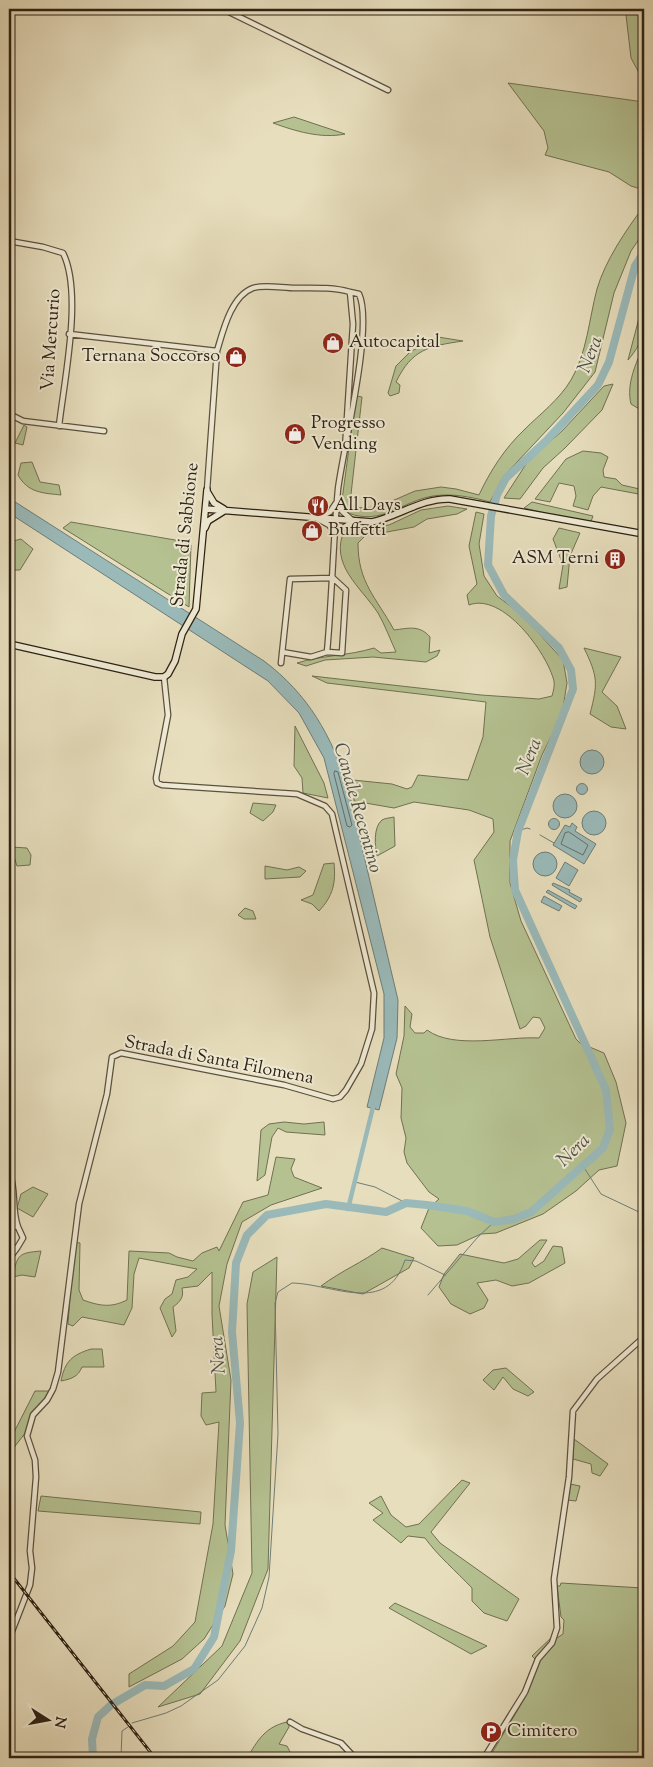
<svg xmlns="http://www.w3.org/2000/svg" width="653" height="1767" font-family="'Sorts Mill Goudy',serif">
	<rect width="100%" height="100%" fill="#e7debd"/>
	<filter id="stains"><feTurbulence type="fractalNoise" baseFrequency=".004" numOctaves="4"/><feColorMatrix values="0 0 0 0 .2 0 0 0 0 .09 0 0 0 0 .02 0 0 0 .5 -.17"/></filter>
	<radialGradient id="worn" r=".72"><stop offset=".6" stop-color="#630" stop-opacity="0"/><stop offset="1" stop-color="#630" stop-opacity=".3"/></radialGradient>
	<!-- green -->
	<path fill="#b5c191" stroke="#717152" d="M 622,9 L 643,9 C 643,24 641,39 640,54 C 640,61 644,72 644,82 L 631,58 L 626,15 Z
		M 508,83 L 644,102 L 644,190 L 631,186 L 609,172 L 545,155 L 548,148 L 544,131 Z
		M 294,117 L 345,134 C 321,139 295,131 273,123 Z
		M 644,206 L 644,232 L 631,251 L 614,293 L 595,372 L 563,413 L 503,477 L 490,502 C 472,497 451,493 433,496 C 402,501 382,526 348,513 L 342,500 L 356,396 L 362,397 L 350,503 L 356,508 L 378,507 L 415,491 L 441,487 L 456,489 L 479,495 C 490,471 505,448 524,430 C 540,414 559,400 571,380 C 587,353 589,319 597,289 C 605,261 626,230 644,206 Z
		M 644,299 C 644,326 647,338 628,360 Z
		M 438,337 L 463,341 C 429,346 412,349 396,382 L 400,385 L 399,393 L 390,396 L 388,393 L 396,366 L 410,352 Z
		M 644,345 L 644,412 L 631,404 C 626,384 636,363 644,345 Z
		M 613,384 L 602,410 L 565,448 L 543,468 L 520,499 L 504,498 L 528,461 L 562,431 L 604,386 Z
		M 24,425 L 27,427 L 23,445 L 15,443 Z
		M 583,451 L 601,453 L 608,457 L 603,470 L 604,477 L 616,479 L 622,485 L 644,490 L 644,495 L 601,487 L 593,496 L 588,510 L 573,506 L 576,496 L 574,486 L 559,483 L 550,502 L 535,499 L 566,459 Z
		M 32,462 L 40,482 L 59,485 L 61,495 C 43,493 28,493 18,475 L 21,463 Z
		M 532,502 L 593,516 L 590,524 L 524,508 Z
		M 448,506 L 467,509 L 457,514 L 427,519 L 414,527 L 365,536 L 358,543 C 358,583 376,597 394,630 C 409,628 420,625 430,637 L 429,653 L 440,650 L 437,656 L 426,662 L 373,657 L 325,660 L 306,666 L 297,663 C 323,655 348,656 374,648 L 381,653 L 396,652 C 390,639 385,625 378,613 C 361,587 328,564 345,529 L 389,525 L 421,510 Z
		M 476,512 L 484,514 L 479,544 L 484,576 L 497,596 L 521,614 L 563,660 L 567,683 L 562,714 L 542,755 L 510,841 L 510,883 L 521,921 L 576,1039 L 580,1043 L 604,1053 L 616,1082 L 626,1123 L 617,1166 L 599,1170 L 576,1191 L 543,1214 L 496,1233 L 481,1234 L 457,1245 L 438,1246 L 421,1228 L 429,1208 L 439,1199 L 429,1192 L 413,1171 L 407,1163 L 404,1152 L 406,1138 L 401,1118 L 402,1088 L 396,1074 L 404,1036 L 405,1006 L 412,1014 L 410,1027 L 415,1033 L 424,1033 L 427,1030 C 454,1050 508,1036 539,1038 L 545,1028 L 540,1018 L 533,1017 L 526,1026 L 520,1029 L 490,937 L 474,860 L 494,832 L 493,819 L 469,810 L 414,802 L 394,808 L 354,801 L 353,780 L 392,784 L 407,789 L 412,787 L 418,775 L 468,780 L 483,737 L 486,702 L 327,683 L 312,676 L 481,695 L 539,699 L 552,696 C 553,692 555,686 554,681 C 547,653 503,592 469,605 L 467,595 L 477,584 L 469,546 Z
		M 71,522 L 175,540 L 191,545 L 189,607 L 63,528 Z
		M 559,528 L 580,533 L 570,556 L 567,587 L 559,589 L 563,565 L 553,539 Z
		M 21,539 L 33,549 L 20,570 L 9,570 L 9,542 Z
		M 584,648 L 621,657 L 602,692 L 617,706 L 626,729 L 611,727 L 590,714 C 598,683 598,677 584,648 Z
		M 295,726 L 324,783 L 328,798 L 303,793 L 302,778 L 294,766 Z
		M 253,803 L 276,805 L 273,812 L 263,821 L 250,813 Z
		M 394,817 L 395,846 L 377,856 C 375,847 373,827 382,820 C 385,818 390,818 394,817 Z
		M 11,847 L 27,848 L 31,855 L 30,865 L 17,866 Z
		M 334,863 C 336,883 333,896 319,911 L 312,904 L 301,900 L 313,895 L 324,864 Z
		M 265,866 L 287,870 L 299,867 L 306,871 L 300,877 L 265,879 Z
		M 245,908 L 253,911 L 256,919 L 244,919 L 238,915 Z
		M 284,1122 L 304,1124 L 324,1122 L 325,1135 L 286,1132 L 278,1128 L 272,1137 L 265,1175 L 257,1181 L 261,1130 L 269,1124 Z
		M 276,1157 L 295,1159 L 291,1169 L 294,1177 L 322,1188 L 271,1205 L 242,1222 L 227,1264 L 219,1306 L 231,1380 L 225,1525 L 233,1574 L 225,1606 L 204,1639 L 182,1659 L 129,1687 L 129,1674 L 173,1646 L 195,1622 L 213,1524 L 219,1422 L 206,1425 L 201,1416 L 202,1393 L 216,1392 L 212,1314 L 212,1272 L 198,1286 L 182,1288 C 184,1297 181,1301 173,1307 L 176,1331 L 172,1337 L 160,1308 L 165,1299 L 172,1294 L 176,1280 L 188,1277 L 197,1269 L 139,1258 L 134,1274 L 132,1308 L 124,1325 L 82,1317 L 73,1326 L 68,1324 L 74,1242 L 80,1243 L 79,1290 L 83,1300 C 100,1306 111,1308 127,1300 L 129,1251 L 169,1253 L 177,1257 L 193,1261 L 202,1253 L 217,1247 L 219,1251 L 243,1202 L 268,1195 Z
		M 33,1187 L 48,1194 L 33,1217 L 17,1208 L 21,1194 Z
		M 540,1240 L 547,1240 L 532,1263 L 535,1267 L 544,1261 L 553,1246 L 562,1247 L 565,1263 L 529,1283 L 512,1286 L 496,1280 L 477,1283 L 488,1300 L 484,1308 L 470,1314 L 451,1304 L 439,1287 L 444,1274 L 460,1254 L 504,1263 L 518,1259 Z
		M 382,1248 L 414,1258 L 409,1268 L 363,1294 L 321,1286 C 341,1271 363,1262 382,1248 Z
		M 41,1251 L 35,1277 L 22,1275 L 13,1277 C 17,1254 19,1253 41,1251 Z
		M 277,1257 L 268,1569 L 240,1641 L 200,1694 L 158,1707 L 222,1646 L 252,1573 L 247,1304 L 253,1272 Z
		M 91,1349 L 102,1349 L 104,1367 L 82,1367 C 78,1377 71,1379 61,1381 C 65,1361 72,1355 91,1349 Z
		M 506,1368 L 534,1392 L 528,1396 L 513,1389 L 503,1377 L 494,1390 L 483,1380 L 493,1370 Z
		M 35,1391 L 49,1391 L 26,1432 L 12,1450 L 9,1461 L 9,1442 Z
		M 574,1439 L 608,1464 L 600,1476 L 592,1473 L 591,1464 L 573,1459 Z
		M 462,1480 L 470,1483 L 431,1532 L 440,1543 L 519,1599 L 507,1621 L 484,1613 L 472,1601 L 472,1588 C 456,1571 438,1556 425,1538 L 408,1536 L 401,1543 L 373,1520 L 383,1513 L 369,1503 L 381,1496 L 391,1515 L 406,1527 L 419,1524 Z
		M 570,1484 L 580,1486 L 576,1501 L 567,1500 Z
		M 41,1496 L 201,1512 L 200,1524 L 38,1511 Z
		M 561,1583 L 642,1588 L 644,1583 L 644,1758 L 489,1758 L 526,1696 L 538,1662 L 532,1656 L 553,1636 L 557,1638 L 563,1634 L 564,1620 L 561,1617 L 557,1586 L 560,1586 Z
		M 395,1603 L 487,1646 L 471,1654 L 389,1608 Z
		M 287,1722 L 289,1724 L 289,1727 L 279,1744 L 287,1746 L 293,1758 L 247,1758 C 258,1740 265,1727 287,1722 Z"/>
	<!-- water -->
	<path fill="#9ababa" stroke="#6e7d77" d="M 9,498 L 264,661 C 308,694 332,736 348,788 L 398,1000 L 397,1038 L 379,1110 L 375,1109 L 374,1104 L 371,1108 L 367,1107 L 384,1038 L 384,994 L 324,758 L 299,713 L 268,681 L 9,513 Z
		M580 762a12 12 0 1 1 24 0a12 12 0 1 1-24 0Z
		M576.5 789a5.5 5.5 0 1 1 11 0a5.5 5.5 0 1 1-11 0Z
		M553 806a12 12 0 1 1 24 0a12 12 0 1 1-24 0Z
		M582 823a12 12 0 1 1 24 0a12 12 0 1 1-24 0Z
		M548.5 824a5.5 5.5 0 1 1 11 0a5.5 5.5 0 1 1-11 0Z
		M 572,823 L 577,827 L 575,831 L 596,844 L 584,864 L 553,845 L 565,825 L 570,827 Z
		M533 864a12 12 0 1 1 24 0a12 12 0 1 1-24 0Z
		M 565,862 L 578,870 L 569,886 L 556,878 Z
		M 553,883 L 570,890 L 569,892 L 582,899 L 580,902 L 552,885 Z
		M 548,890 L 577,906 L 575,909 L 546,892 Z
		M 544,896 L 562,906 L 559,911 L 541,902 Z"/>
	<g fill="none" stroke-linecap="round" stroke-linejoin="round">
		<!-- shore -->
		<path stroke="#646e66" stroke-width="1" d="M 335,771 L 338,772 L 352,825 L 350,827 L 347,826 L 334,774 Z
			M 569,832 L 588,845 L 583,855 L 561,844 L 565,833 Z"/>
		<!-- stream -->
		<path stroke="#6e7d77" stroke-width="1" d="M 518,831 L 527,828 L 530,829
			M 540,835 L 554,843
			M 583,1166 L 601,1194 L 641,1213
			M 355,1182 L 375,1187 L 406,1203
			M 428,1295 L 477,1238 L 494,1222
			M 132,1723 L 166,1713 L 181,1706 L 218,1680 L 245,1646 L 262,1608 L 269,1577 L 278,1434 L 275,1303 L 278,1292 L 292,1283 C 333,1284 387,1316 405,1260 L 416,1261 L 445,1275
			M 121,1758 L 122,1731 L 128,1727"/>
		<!-- canal -->
		<path stroke="#9ababa" stroke-width="4.5" d="M 348,1209 L 375,1099"/>
		<!-- river -->
		<path stroke="#9ababa" stroke-width="8" d="M 93,1758 L 92,1739 L 98,1717 L 111,1705 L 145,1685 L 164,1686 L 194,1669 L 214,1637 L 231,1551 L 240,1423 L 232,1332 L 236,1263 L 247,1235 L 267,1215 L 326,1204 L 386,1212 L 406,1203 L 427,1205 L 467,1211 L 494,1222 L 514,1219 L 531,1212 L 603,1148 L 610,1129 L 606,1090 L 515,890 L 513,860 L 518,831 L 573,689 L 571,670 L 559,648 L 504,595 L 488,565 L 491,516 L 497,495 L 506,478 L 546,441 L 598,385 L 609,362 L 635,266 L 644,252"/>
		<!-- minor casing -->
		<g stroke="#5c503e" stroke-width="7">
			<path id="minor" d="M 223,9 L 388,90
				M 9,241 L 43,247 L 63,253 C 83,293 64,381 59,426
				M 69,334 L 217,351 L 207,490
				M 217,351 C 223,331 231,296 253,288 C 264,284 283,288 295,288 C 313,288 333,287 350,292
				M 9,414 L 23,421 L 104,431
				M 320,517 L 330,512 L 336,503
				M 318,519 L 329,525 L 335,533
				M 336,533 L 353,521 L 342,511 L 338,504
				M 327,652 C 332,598 333,543 338,489 C 343,449 374,326 359,294 L 350,292 L 353,324 L 345,449
				M 281,663 L 290,579 L 333,578 L 346,590 L 342,653 L 327,652 L 311,657 L 282,652
				M 9,1171 C 17,1190 11,1208 18,1227
				M 9,1225 L 18,1227 L 23,1238 L 17,1248 L 9,1249
				M 9,1259 L 17,1248
				M 9,1374 L 11,1380 L 9,1387
				M 9,1639 L 30,1585 L 32,1568 L 30,1551 L 36,1477 L 35,1460 L 27,1436 L 33,1415 L 47,1400 L 53,1389 L 58,1372 L 79,1204 L 107,1094 L 112,1057 L 121,1053 L 284,1085 L 333,1099 L 340,1097 L 346,1090 L 361,1064 L 372,1029 L 374,993 L 332,814 L 325,806 L 297,794 L 162,785 L 157,783 L 156,778 L 168,715 L 164,677
				M 290,1722 L 302,1729 L 341,1743 L 355,1758
				M 484,1758 L 525,1692 L 538,1659 L 552,1643 L 557,1628 L 554,1579 L 569,1477 L 573,1411 L 597,1379 L 644,1337"/>
		</g>
		<!-- secondary casing -->
		<g stroke="#2d2113" stroke-width="8">
			<path id="secondary" d="M 208,493 L 214,503 L 224,509
				M 206,509 L 372,522 C 399,516 422,498 450,499 L 644,534
				M 205,528 L 208,521 L 224,511
				M 9,644 L 155,677 L 164,677 L 168,674 L 175,661 L 182,634 L 196,609 L 207,490"/>
		</g>
		<!-- minor -->
		<use href="#minor" stroke="#efead4" stroke-width="4.5"/>
		<!-- secondary -->
		<use href="#secondary" stroke="#efead4" stroke-width="5.5"/>
		<!-- rail casing -->
		<g stroke="#2d2113" stroke-width="3">
			<path id="rail" d="M 9,1572 L 155,1758"/>
		</g>
		<!-- rail -->
		<use href="#rail" stroke="#efead4" stroke-width="1" stroke-dasharray="4" stroke-linecap="butt"/>
	</g>
	<!-- icons -->
	<defs>
		<g id="shop-disc" transform="scale(1.125)"><circle r="9.5" fill="#8f2418" stroke="#efead4"/><path d="M-5-2.5h2.3a2.7 3.5 0 0 1 5.4 0H5L5.5 6h-11ZM-1.5-2.5h3a1.5 2.3 0 0 0-3 0Z" fill="#fff"/></g>
		<g id="restaurant-disc" transform="scale(1.125)"><circle r="9.5" fill="#8f2418" stroke="#efead4"/><path d="M-5-6h1v4h1v-4h1v4h1v-4h1v5L-1.5 .5V6h-2V.5L-5-1ZM5-6V6H3V1.5H1.5Q1.5-4 5-6Z" fill="#fff"/></g>
		<g id="building-disc" transform="scale(1.125)"><circle r="9.5" fill="#8f2418" stroke="#efead4"/><path d="M-4-6H4V6H1V3H-1V6H-4ZM-2.5-4.3h1.7v1.8h-1.7ZM.8-4.3h1.7v1.8H.8ZM-2.5-1h1.7V.8h-1.7ZM.8-1h1.7V.8H.8Z" fill="#fff"/></g>
		<g id="parking-disc" transform="scale(1.125)"><circle r="9.5" fill="#8f2418" stroke="#efead4"/><path d="M-3.5-5.5H1a3.5 3.5 0 0 1 0 7H-1V5.5H-3.5ZM-1-3.4V-.6H.8a1.4 1.4 0 0 0 0-2.8Z" fill="#fff"/></g>
	</defs>
	<g fill-rule="evenodd">
		<use href="#shop-disc" x="333" y="343"/>
		<use href="#shop-disc" x="236" y="357"/>
		<use href="#shop-disc" x="295" y="434"/>
		<use href="#restaurant-disc" x="318" y="506"/>
		<use href="#shop-disc" x="312" y="531"/>
		<use href="#building-disc" x="615" y="559"/>
		<use href="#parking-disc" x="491" y="1732"/>
	</g>
	<g text-anchor="middle" dominant-baseline="central" stroke-width="4" stroke-linejoin="round" paint-order="stroke">
		<!-- street labels -->
		<g font-size="18" fill="#2d2113" stroke="#efead4">
			<text transform="translate(52 340) rotate(-86)">Via Mercurio</text>
			<text transform="translate(186 535) rotate(-84)">Strada di Sabbione</text>
			<text transform="translate(219 1061) rotate(11)">Strada di Santa Filomena</text>
		</g>
		<!-- poi labels -->
		<g font-size="18" fill="#2d2113" stroke="#efead4" text-anchor="start">
			<text x="349" y="343">Autocapital</text>
			<text x="220" y="357" text-anchor="end">Ternana Soccorso</text>
			<text x="311" y="424">Progresso<tspan x="311" dy="21">Vending</tspan></text>
			<text x="334" y="506">All Days</text>
			<text x="328" y="531">Buffetti</text>
			<text x="599" y="559" text-anchor="end">ASM Terni</text>
			<text x="507" y="1732">Cimitero</text>
		</g>
		<!-- water labels -->
		<g font-size="19" font-style="italic" fill="#4e4f45" stroke="#efead4">
			<text transform="translate(591 355) rotate(-69)">Nera</text>
			<text transform="translate(530 757) rotate(-68)">Nera</text>
			<text transform="translate(357 808) rotate(74)">Canale Recentino</text>
			<text transform="translate(574 1151) rotate(-44)">Nera</text>
			<text transform="translate(219 1355) rotate(-94)">Nera</text>
		</g>
	</g>
	<!-- margin -->
	<rect width="653" height="1767" fill="none" stroke="#e7debd" stroke-width="30"/>
	<rect x="10" y="10" width="633" height="1747" fill="none" stroke="#2d2113" stroke-width="2.5"/>
	<rect x="15" y="15" width="623" height="1737" fill="none" stroke="#2d2113"/>
	<!-- north arrow -->
	<g transform="translate(48 1720) rotate(101)" stroke="#efead4" stroke-width="4" paint-order="stroke">
	<path d="M0-4L9 19L0 12L-9 19Z" fill="#2d2113"/>
	<text y="-8" font-size="14" font-weight="bold" text-anchor="middle" fill="#2d2113">N</text>
	</g>
	<rect width="100%" height="100%" filter="url(#stains)"/>
	<rect width="100%" height="100%" fill="url(#worn)"/>
</svg>
